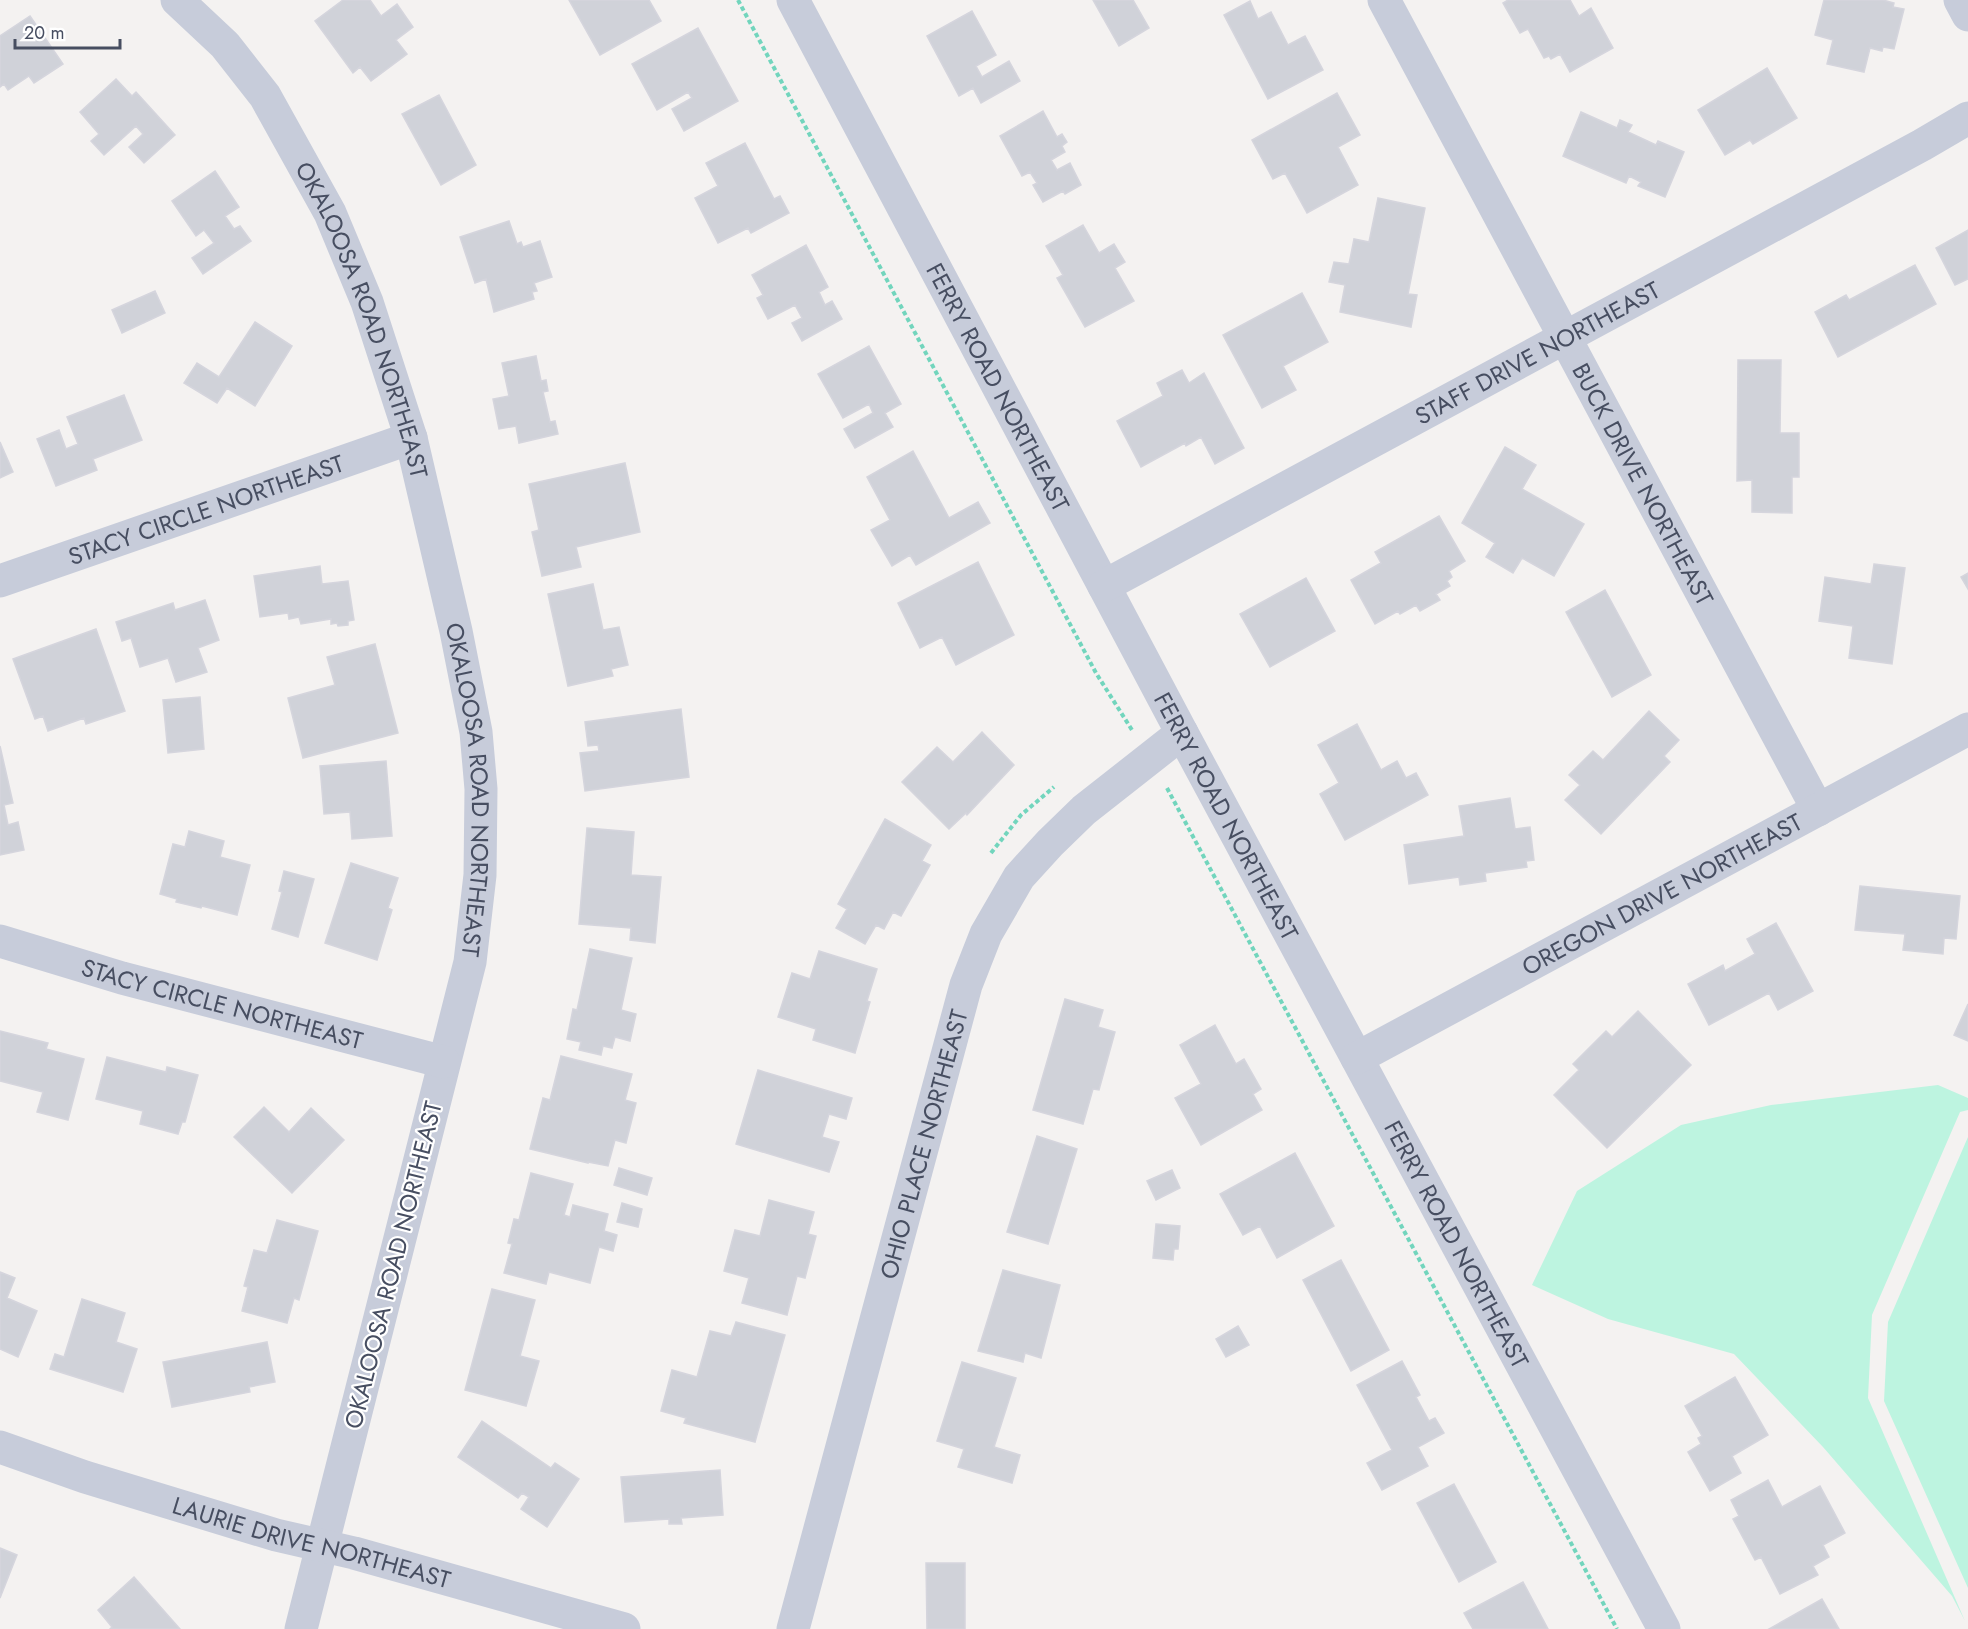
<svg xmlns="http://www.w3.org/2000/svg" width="1968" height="1629" font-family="Jost,sans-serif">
	<rect width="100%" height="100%" fill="#f4f2f1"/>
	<!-- green -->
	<path fill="#bdf4e0" d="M 1938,1085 L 1968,1098 L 1968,1110 L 1960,1112 L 1872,1315 L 1868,1398 L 1965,1621 L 1952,1596 L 1823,1447 L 1734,1354 L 1608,1319 L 1532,1285 L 1577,1191 L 1681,1125 L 1771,1105 Z
		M 1968,1137 L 1968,1588 L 1884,1401 L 1888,1322 Z"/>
	<!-- building -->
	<path fill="#d0d2d9" stroke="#d5d5dd" stroke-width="1.5" d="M 343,0 L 370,0 L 381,16 L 397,4 L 413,27 L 396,40 L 407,54 L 371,81 L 360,67 L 353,73 L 315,21 Z
		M 569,0 L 649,0 L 661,21 L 600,55 Z
		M 1093,0 L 1133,0 L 1149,28 L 1119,46 Z
		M 1508,0 L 1570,0 L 1579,16 L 1591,8 L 1613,48 L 1570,72 L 1560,54 L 1551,59 L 1549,56 L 1544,58 L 1528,29 L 1520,33 L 1503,3 Z
		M 1824,0 L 1883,0 L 1894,3 L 1893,7 L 1904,9 L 1894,49 L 1883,47 L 1882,51 L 1870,48 L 1864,72 L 1827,64 L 1833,40 L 1815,35 Z
		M 1250,1 L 1258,19 L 1271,12 L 1288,45 L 1305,36 L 1323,70 L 1268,99 L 1224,15 Z
		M 972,11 L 996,55 L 976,66 L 982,77 L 1009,61 L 1020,81 L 981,103 L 973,88 L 959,96 L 927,36 Z
		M 30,16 L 63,64 L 34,83 L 29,76 L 8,90 L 4,84 L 0,87 L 0,36 Z
		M 698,28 L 738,101 L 684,131 L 672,109 L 692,98 L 688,92 L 657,110 L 632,64 Z
		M 1767,68 L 1797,118 L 1753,144 L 1750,140 L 1725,155 L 1698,110 Z
		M 116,79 L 132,96 L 136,92 L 175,135 L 144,163 L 129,147 L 143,134 L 136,126 L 104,155 L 91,141 L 99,134 L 80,112 Z
		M 1337,93 L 1360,135 L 1338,147 L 1358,185 L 1307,213 L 1285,173 L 1273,179 L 1252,140 Z
		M 439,95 L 476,165 L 441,185 L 402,114 Z
		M 1043,111 L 1057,137 L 1062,134 L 1067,142 L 1062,146 L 1065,152 L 1051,160 L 1057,170 L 1070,163 L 1081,185 L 1065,194 L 1063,191 L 1043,202 L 1033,185 L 1037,183 L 1030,172 L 1022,176 L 1000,136 Z
		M 1581,112 L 1617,128 L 1620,120 L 1632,125 L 1628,132 L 1656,145 L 1658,141 L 1684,152 L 1665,197 L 1638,186 L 1641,182 L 1629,176 L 1626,183 L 1563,156 Z
		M 745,143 L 774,199 L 780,196 L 789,213 L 751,233 L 748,228 L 718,243 L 695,198 L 718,186 L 706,163 Z
		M 215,171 L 239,207 L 225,216 L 234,229 L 240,226 L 251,241 L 203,274 L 192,258 L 214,243 L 204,230 L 196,236 L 172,201 Z
		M 1378,198 L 1425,208 L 1408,294 L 1417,295 L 1411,327 L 1340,312 L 1345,285 L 1329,282 L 1334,262 L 1349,264 L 1354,239 L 1369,242 Z
		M 509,221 L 517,244 L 521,242 L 523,247 L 540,241 L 552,277 L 534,283 L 537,291 L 532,292 L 534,299 L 494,312 L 486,279 L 475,283 L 460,237 Z
		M 1083,225 L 1099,253 L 1114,244 L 1125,262 L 1115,268 L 1134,301 L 1085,327 L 1057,278 L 1063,275 L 1046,246 Z
		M 1968,230 L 1968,279 L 1955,285 L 1936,248 Z
		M 806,245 L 828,287 L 819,292 L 825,305 L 832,301 L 842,319 L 802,341 L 792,323 L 802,318 L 795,305 L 768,319 L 757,298 L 763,295 L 752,275 Z
		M 1915,265 L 1936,304 L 1838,357 L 1815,312 L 1846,295 L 1849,300 Z
		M 155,291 L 165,313 L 122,333 L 112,310 Z
		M 1302,293 L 1328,342 L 1283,366 L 1296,390 L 1262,408 L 1223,335 Z
		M 255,322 L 292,346 L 255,406 L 227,388 L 217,403 L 184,383 L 197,363 L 219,377 Z
		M 869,346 L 901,404 L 885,413 L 893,427 L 855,448 L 844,429 L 873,413 L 869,404 L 843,418 L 818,374 Z
		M 536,356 L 541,381 L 546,380 L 548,391 L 543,392 L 550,422 L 555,421 L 558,434 L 519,443 L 516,426 L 499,429 L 493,399 L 509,396 L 502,363 Z
		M 1738,360 L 1781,360 L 1780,433 L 1799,433 L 1799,477 L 1792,477 L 1792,513 L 1752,512 L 1752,480 L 1737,481 Z
		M 1182,370 L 1189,383 L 1204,373 L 1244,448 L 1215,464 L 1201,437 L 1186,446 L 1185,443 L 1141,467 L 1117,421 L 1163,396 L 1157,383 Z
		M 124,395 L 142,440 L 93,459 L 97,470 L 56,486 L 37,439 L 59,430 L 66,449 L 78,444 L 67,417 Z
		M 0,442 L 13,472 L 0,478 Z
		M 1505,447 L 1536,465 L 1522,489 L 1584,524 L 1554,576 L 1522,558 L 1513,573 L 1486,557 L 1495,543 L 1462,523 Z
		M 913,451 L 949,518 L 978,502 L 990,523 L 916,565 L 910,555 L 892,566 L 871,530 L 890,520 L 867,477 Z
		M 625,463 L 640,532 L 576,547 L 581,567 L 542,576 L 532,532 L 539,530 L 529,484 Z
		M 1439,516 L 1465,561 L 1449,571 L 1452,577 L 1447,581 L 1450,586 L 1436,594 L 1440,600 L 1420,611 L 1416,605 L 1400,614 L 1398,611 L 1375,624 L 1351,580 L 1381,563 L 1375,552 Z
		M 978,562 L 1014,635 L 956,665 L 942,637 L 920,648 L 898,603 Z
		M 1874,564 L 1905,568 L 1892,664 L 1849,658 L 1853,626 L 1819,621 L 1825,577 L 1871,584 Z
		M 320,566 L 322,584 L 348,581 L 354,620 L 348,621 L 348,625 L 338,626 L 337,623 L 331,624 L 331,619 L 301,624 L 299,617 L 289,619 L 288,613 L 260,617 L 254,576 Z
		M 1968,573 L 1968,589 L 1961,577 Z
		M 1306,578 L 1335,631 L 1270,667 L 1240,614 Z
		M 593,584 L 603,630 L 619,627 L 628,665 L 611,669 L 613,676 L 568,686 L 548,594 Z
		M 1605,590 L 1651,675 L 1612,697 L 1566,612 Z
		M 205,600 L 219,640 L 198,648 L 207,672 L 176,682 L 168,658 L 140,667 L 131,638 L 122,641 L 116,622 L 173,603 L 175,610 Z
		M 96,629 L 125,711 L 86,724 L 84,718 L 48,731 L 43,716 L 35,719 L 13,659 Z
		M 375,644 L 398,733 L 303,758 L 288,698 L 335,685 L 327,657 Z
		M 200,697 L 204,749 L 168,753 L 163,700 Z
		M 681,709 L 689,777 L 585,791 L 580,753 L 599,751 L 598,745 L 588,746 L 585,722 Z
		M 1649,711 L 1679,740 L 1664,756 L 1670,762 L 1601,834 L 1565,800 L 1580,785 L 1569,775 L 1593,751 L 1603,760 Z
		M 1357,724 L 1381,770 L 1397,761 L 1406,778 L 1416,773 L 1428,795 L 1345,840 L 1320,794 L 1339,783 L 1318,745 Z
		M 982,732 L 1014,765 L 967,815 L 966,813 L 949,829 L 902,782 L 937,747 L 953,762 Z
		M 0,746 L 13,803 L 4,805 L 8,825 L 18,822 L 24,850 L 0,855 Z
		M 386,761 L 392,836 L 352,839 L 350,812 L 324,814 L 320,766 Z
		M 1510,798 L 1515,829 L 1530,827 L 1534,860 L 1526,861 L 1527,867 L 1485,873 L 1486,881 L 1460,885 L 1459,877 L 1409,884 L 1404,845 L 1464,836 L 1459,806 Z
		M 885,819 L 931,845 L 922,861 L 930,865 L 901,916 L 893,912 L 884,929 L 876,925 L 865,944 L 836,928 L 847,909 L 838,904 Z
		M 587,828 L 634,832 L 631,875 L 661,877 L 655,943 L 630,940 L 631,928 L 579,924 Z
		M 189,831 L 224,841 L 220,857 L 250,865 L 237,915 L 202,906 L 201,908 L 176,902 L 177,899 L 160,894 L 173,844 L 185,847 Z
		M 351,863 L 398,878 L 388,908 L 392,910 L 377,960 L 325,943 Z
		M 284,871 L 314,879 L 298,937 L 272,929 L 282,892 L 279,891 Z
		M 1860,886 L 1960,896 L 1956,939 L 1944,938 L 1943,954 L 1903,950 L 1905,934 L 1855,930 Z
		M 1776,923 L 1813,991 L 1778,1010 L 1769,993 L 1709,1025 L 1688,984 L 1723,965 L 1725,971 L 1755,954 L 1747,939 Z
		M 590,949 L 632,958 L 621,1010 L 636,1014 L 630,1041 L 615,1037 L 612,1048 L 603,1046 L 601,1055 L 579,1050 L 581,1042 L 567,1039 L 573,1009 L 577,1010 Z
		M 819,951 L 877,969 L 867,1001 L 870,1002 L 855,1053 L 813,1040 L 816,1029 L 778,1017 L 792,973 L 810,979 Z
		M 1065,999 L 1103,1010 L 1098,1027 L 1115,1032 L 1099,1090 L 1093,1089 L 1083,1124 L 1033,1110 Z
		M 1968,1004 L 1968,1041 L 1954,1035 Z
		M 1638,1011 L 1691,1065 L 1607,1148 L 1554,1095 L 1579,1070 L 1573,1064 L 1606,1031 L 1612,1037 Z
		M 1215,1025 L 1236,1064 L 1244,1059 L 1261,1089 L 1253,1094 L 1262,1110 L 1201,1145 L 1175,1098 L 1201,1084 L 1180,1045 Z
		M 0,1031 L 48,1043 L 46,1049 L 84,1059 L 68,1120 L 37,1112 L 43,1092 L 0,1081 Z
		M 561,1056 L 632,1074 L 625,1100 L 636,1103 L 626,1143 L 615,1140 L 608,1166 L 588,1162 L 588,1163 L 530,1149 L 543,1098 L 550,1100 Z
		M 107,1057 L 166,1072 L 167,1067 L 198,1075 L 185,1122 L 182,1122 L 178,1134 L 140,1124 L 143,1111 L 96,1099 Z
		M 758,1070 L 852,1098 L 846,1119 L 829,1114 L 822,1137 L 839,1142 L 829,1172 L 736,1144 Z
		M 264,1107 L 289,1132 L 311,1108 L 344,1140 L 292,1193 L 234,1137 Z
		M 1037,1136 L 1077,1149 L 1048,1244 L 1007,1232 Z
		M 1295,1153 L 1334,1226 L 1277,1258 L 1260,1226 L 1243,1235 L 1220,1194 Z
		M 619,1168 L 652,1178 L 647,1195 L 614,1185 Z
		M 1172,1170 L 1180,1188 L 1156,1200 L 1147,1181 Z
		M 531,1173 L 573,1184 L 564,1215 L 570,1217 L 573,1205 L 608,1214 L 604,1231 L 617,1235 L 613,1251 L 599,1247 L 590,1283 L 549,1272 L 546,1284 L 504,1273 L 512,1244 L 508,1243 L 514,1219 L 519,1220 Z
		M 769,1200 L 814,1212 L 808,1234 L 816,1236 L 805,1278 L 797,1276 L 787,1315 L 742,1303 L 749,1278 L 724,1271 L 735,1230 L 760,1236 Z
		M 622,1203 L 642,1209 L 638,1227 L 617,1222 Z
		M 277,1220 L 318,1231 L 299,1300 L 294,1298 L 287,1323 L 242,1311 L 248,1287 L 244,1286 L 254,1250 L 267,1253 Z
		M 1156,1224 L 1180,1226 L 1178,1249 L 1174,1249 L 1173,1260 L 1153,1258 Z
		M 1341,1260 L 1389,1350 L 1351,1371 L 1303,1280 Z
		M 1003,1270 L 1060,1285 L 1041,1358 L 1025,1353 L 1023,1362 L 978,1351 Z
		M 0,1272 L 15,1278 L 7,1298 L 37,1311 L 18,1357 L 0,1349 Z
		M 492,1289 L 535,1300 L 520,1356 L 539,1361 L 526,1406 L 465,1390 Z
		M 82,1299 L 125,1313 L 116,1342 L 137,1349 L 123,1392 L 50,1369 L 55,1354 L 64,1357 Z
		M 736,1322 L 785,1335 L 755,1442 L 684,1423 L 686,1418 L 661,1411 L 672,1370 L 697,1377 L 710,1331 L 731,1336 Z
		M 1238,1326 L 1249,1345 L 1226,1357 L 1216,1339 Z
		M 267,1342 L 275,1382 L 249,1387 L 250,1392 L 172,1407 L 163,1362 Z
		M 1402,1361 L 1420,1395 L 1416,1397 L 1429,1421 L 1435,1418 L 1444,1433 L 1418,1447 L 1428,1466 L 1382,1490 L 1367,1463 L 1392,1450 L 1357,1385 Z
		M 962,1362 L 1016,1378 L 994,1447 L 1020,1455 L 1012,1483 L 958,1467 L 964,1449 L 937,1441 Z
		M 1735,1377 L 1768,1435 L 1732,1456 L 1741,1473 L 1710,1491 L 1688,1452 L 1701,1444 L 1698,1438 L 1702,1436 L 1685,1406 Z
		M 482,1421 L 551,1468 L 555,1463 L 579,1479 L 547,1527 L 521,1509 L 529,1497 L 522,1493 L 518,1498 L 458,1457 Z
		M 720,1470 L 723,1515 L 681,1518 L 682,1524 L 669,1524 L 669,1519 L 625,1522 L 621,1477 Z
		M 1768,1480 L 1782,1507 L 1820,1486 L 1845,1533 L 1823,1545 L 1829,1557 L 1813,1566 L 1818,1575 L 1780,1594 L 1761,1557 L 1755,1560 L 1733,1519 L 1739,1516 L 1731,1500 Z
		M 1454,1484 L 1496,1562 L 1459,1582 L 1417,1503 Z
		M 0,1548 L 17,1555 L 0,1598 Z
		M 926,1563 L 965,1563 L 965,1629 L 927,1629 Z
		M 134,1577 L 180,1629 L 110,1629 L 112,1627 L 98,1610 Z
		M 1523,1582 L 1548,1629 L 1473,1629 L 1464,1613 Z
		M 1822,1599 L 1839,1629 L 1769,1629 Z"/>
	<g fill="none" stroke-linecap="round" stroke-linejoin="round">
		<!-- path -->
		<path stroke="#72d5bd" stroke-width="4" stroke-dasharray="4.5 3" stroke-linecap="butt" d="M 738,0 L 1096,673 L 1132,730
			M 1167,788 L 1617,1629
			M 991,853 L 1021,815 L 1054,787"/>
		<!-- street -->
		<g stroke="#c7ccda" stroke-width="33">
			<path id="s1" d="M 177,0 L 225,45 L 265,96 L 330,213 L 367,302 L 411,438 L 456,631 L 476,732 L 481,789 L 480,875 L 470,962 L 301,1629"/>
			<path id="s2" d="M 793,0 L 1182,733 L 1664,1629"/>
			<path id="s3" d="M 1384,0 L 1818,810"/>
			<path d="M 1960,0 L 1968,15"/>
			<path id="s4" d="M 0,581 L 411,438"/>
			<path id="s5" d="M 1104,586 L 1922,145 L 1968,118"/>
			<path id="s6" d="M 0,941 L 122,978 L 444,1062"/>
			<path id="s7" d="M 1357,1058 L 1968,729"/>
			<path id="s8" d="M 0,1447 L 85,1477 L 276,1535 L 354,1553 L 624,1629"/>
			<path id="s9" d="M 793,1629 L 966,985 L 986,934 L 1019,877 L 1050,843 L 1084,810 L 1182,733"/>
		</g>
	</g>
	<g text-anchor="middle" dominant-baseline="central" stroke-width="4.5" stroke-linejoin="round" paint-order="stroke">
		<!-- street labels -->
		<g font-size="24" fill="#474e61" stroke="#fff">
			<text stroke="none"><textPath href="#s1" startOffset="376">OKALOOSA ROAD NORTHEAST</textPath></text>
			<text stroke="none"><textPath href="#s5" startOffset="492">STAFF DRIVE NORTHEAST</textPath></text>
			<text stroke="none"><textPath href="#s2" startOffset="438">FERRY ROAD NORTHEAST</textPath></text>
			<text stroke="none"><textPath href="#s3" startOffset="549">BUCK DRIVE NORTHEAST</textPath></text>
			<text stroke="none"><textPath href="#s4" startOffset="218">STACY CIRCLE NORTHEAST</textPath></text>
			<text stroke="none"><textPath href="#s1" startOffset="862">OKALOOSA ROAD NORTHEAST</textPath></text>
			<text stroke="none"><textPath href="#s2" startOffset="924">FERRY ROAD NORTHEAST</textPath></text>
			<text stroke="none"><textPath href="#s7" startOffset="346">OREGON DRIVE NORTHEAST</textPath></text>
			<text stroke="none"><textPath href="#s6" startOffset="231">STACY CIRCLE NORTHEAST</textPath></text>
			<text stroke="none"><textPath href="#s9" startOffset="502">OHIO PLACE NORTHEAST</textPath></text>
			<text stroke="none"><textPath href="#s2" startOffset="1410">FERRY ROAD NORTHEAST</textPath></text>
			<text transform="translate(393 1265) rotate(-76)">OKALOOSA ROAD NORTHEAST</text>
			<text stroke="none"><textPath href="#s8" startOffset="326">LAURIE DRIVE NORTHEAST</textPath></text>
		</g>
	</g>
	<!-- scale -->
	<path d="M15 39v9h105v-9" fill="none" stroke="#474e61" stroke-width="3"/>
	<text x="24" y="39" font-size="18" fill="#474e61" stroke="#ffffff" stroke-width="4.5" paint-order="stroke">20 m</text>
</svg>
